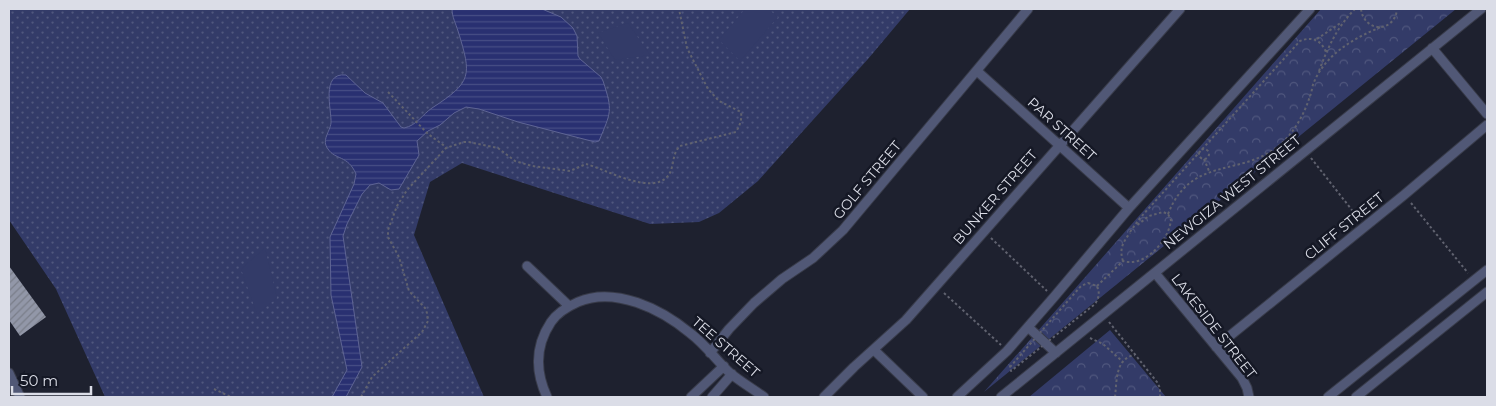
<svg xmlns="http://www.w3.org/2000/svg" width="1496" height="406" font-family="Montserrat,sans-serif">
	<defs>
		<pattern id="grass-dots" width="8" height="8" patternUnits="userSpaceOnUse" patternTransform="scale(1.25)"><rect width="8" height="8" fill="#333b68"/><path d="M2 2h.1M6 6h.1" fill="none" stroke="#50577e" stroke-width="1.8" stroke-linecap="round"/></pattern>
		<pattern id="park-crowns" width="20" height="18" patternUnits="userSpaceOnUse" patternTransform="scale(1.25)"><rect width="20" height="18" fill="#333b68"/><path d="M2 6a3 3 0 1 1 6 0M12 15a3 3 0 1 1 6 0" fill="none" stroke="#50577e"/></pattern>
		<pattern id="water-rules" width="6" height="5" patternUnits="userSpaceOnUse" patternTransform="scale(1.25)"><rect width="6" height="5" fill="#293071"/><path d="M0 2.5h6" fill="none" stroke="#474e85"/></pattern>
		<pattern id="building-hatch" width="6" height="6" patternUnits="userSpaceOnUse" patternTransform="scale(1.25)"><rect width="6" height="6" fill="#9297a8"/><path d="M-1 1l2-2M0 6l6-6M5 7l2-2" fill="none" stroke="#7a7e8a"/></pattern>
	</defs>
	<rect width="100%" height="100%" fill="#1e212f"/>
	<!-- grass -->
	<path fill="url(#grass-dots)" d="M 9,9 L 910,9 L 868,59 L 758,181 L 719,213 L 699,222 L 650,224 L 462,163 L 430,182 L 414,235 L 484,397 L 105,397 L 56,289 L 9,220 Z"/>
	<!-- park -->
	<path fill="url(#park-crowns)" d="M 1321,9 L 1456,9 L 984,392 Z
		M 1110,330 L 1166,397 L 1029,397 Z"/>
	<!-- pitch -->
	<path fill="#333b68" d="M 745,9 L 768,9 L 778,17 L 740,61 L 719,40 Z
		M 628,23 L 650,55 L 615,60 L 598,33 Z
		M 265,248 L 277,298 L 257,314 L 241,269 Z"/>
	<!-- water -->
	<path fill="url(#water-rules)" stroke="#5e6494" d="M 452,9 L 542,9 L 561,17 L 573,28 L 577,36 L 578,56 L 580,59 L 601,77 L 603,81 C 613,111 611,112 599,141 L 595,142 L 518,122 L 479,109 L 466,107 L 454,113 L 440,125 L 428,131 L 417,141 L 419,155 L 399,189 L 391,190 L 379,183 L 370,185 L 362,194 L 347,224 L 343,236 L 362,367 L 346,397 L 332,397 L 347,370 L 331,295 L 330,237 L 354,184 L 356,174 C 348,155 335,160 328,149 C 321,140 330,132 331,123 C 332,111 320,72 346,75 L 365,93 L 383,103 L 401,127 L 404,128 C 416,126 423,114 432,108 C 472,82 472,76 458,31 C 456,24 452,17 452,9 Z"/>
	<!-- building -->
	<path fill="url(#building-hatch)" d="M 9,266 L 46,317 L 20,336 L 9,320 Z"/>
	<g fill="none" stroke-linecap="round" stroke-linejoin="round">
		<!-- minor casing -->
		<g stroke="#383b49" stroke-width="11">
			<path id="minor" d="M 1432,48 L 1487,114
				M 977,71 L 1129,208
				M 527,266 L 569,306
				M 1155,273 L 1242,378 L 1247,388 L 1249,397
				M 1028,327 L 1056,353
				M 1216,347 L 1404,195 L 1487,125
				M 874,350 L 923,397
				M 710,353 L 729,329 L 754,303 L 782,279 L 813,258 L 843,230 L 1028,9
				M 9,373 L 20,397
				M 547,397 C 535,371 535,346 551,322 C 557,313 569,306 578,302 C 615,286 661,309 690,333 C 705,344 716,360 730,373 C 741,382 753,389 764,397
				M 691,397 L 724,366
				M 712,397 L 732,374
				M 824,397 L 854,367 L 906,320 L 1180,9
				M 957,397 L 1007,351 L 1054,297 L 1129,208 L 1310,9
				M 1001,397 L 1481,9
				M 1328,397 L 1487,270
				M 1356,397 L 1487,292"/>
		</g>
		<!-- path -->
		<path stroke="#60626f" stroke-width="2" stroke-dasharray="2.5 2.5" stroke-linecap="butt" d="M 1361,9 C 1364,33 1395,33 1397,9
			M 1317,39 L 1342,22
			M 1319,71 C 1328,47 1337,27 1355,9
			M 388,92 L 428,134 L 446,147
			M1199 154a5 5 0 1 1 10 0a5 5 0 1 1-10 0Z
			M 1311,158 L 1359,219
			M 1204,159 L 1209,171
			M 1411,203 L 1468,273
			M 1168,214 C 1191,156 1239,177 1277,147 C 1293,135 1304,115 1310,96 C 1312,92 1312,86 1314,82 C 1326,54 1354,38 1381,27
			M 1130,232 L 1140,218 L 1300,41 C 1312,36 1321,40 1326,52
			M 991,238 L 1047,291
			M 1123,261 C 1119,249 1123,242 1130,233
			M 1088,283 L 1097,286 C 1100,293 1099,298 1095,304 L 1011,371 L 1010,367 L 1081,286 Z
			M 1097,286 L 1123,261 C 1145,268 1169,240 1171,220 L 1168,214 L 1163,212 L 1149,216 L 1136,226
			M 944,293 L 1001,345
			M 1109,322 L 1157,382 L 1160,388 L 1160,397
			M 1090,338 L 1103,344 L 1122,361
			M 214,389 L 231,397
			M 361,397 L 372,377 L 422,332 L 428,321 L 427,313 L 425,308 L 409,291 L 399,257 L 388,237 L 388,230 L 397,206 L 407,190 L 446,148 L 464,142 L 469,142 L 498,148 L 515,161 L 532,166 L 570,171 L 586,164 C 605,169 650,195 667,177 C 675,169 671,154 680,146 L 736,132 C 740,125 742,120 741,112 L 719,101 L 708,89 L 687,48 L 679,9
			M 1115,397 C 1117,381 1115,358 1135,355"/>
		<!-- minor -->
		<use href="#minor" stroke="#515876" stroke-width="9"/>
	</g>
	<g text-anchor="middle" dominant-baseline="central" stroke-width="5" stroke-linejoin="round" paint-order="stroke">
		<!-- street labels -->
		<g font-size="14" fill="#dbdde7" stroke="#151825">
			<text transform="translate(1062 129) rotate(42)">PAR STREET</text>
			<text transform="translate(867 180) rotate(-50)">GOLF STREET</text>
			<text transform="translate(1232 192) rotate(-39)">NEWGIZA WEST STREET</text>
			<text transform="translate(995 197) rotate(-49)">BUNKER STREET</text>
			<text transform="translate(1344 226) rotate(-39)">CLIFF STREET</text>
			<text transform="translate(1214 326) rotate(52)">LAKESIDE STREET</text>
			<text transform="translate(726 347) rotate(41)">TEE STREET</text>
		</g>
	</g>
	<!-- border -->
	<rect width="1496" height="406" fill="none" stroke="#dbdde7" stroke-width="20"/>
	<!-- scale -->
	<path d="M12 386v8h79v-8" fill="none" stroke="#dbdde7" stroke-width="2.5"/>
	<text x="20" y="386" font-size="15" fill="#dbdde7" stroke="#151825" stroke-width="4" paint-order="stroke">50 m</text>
</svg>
